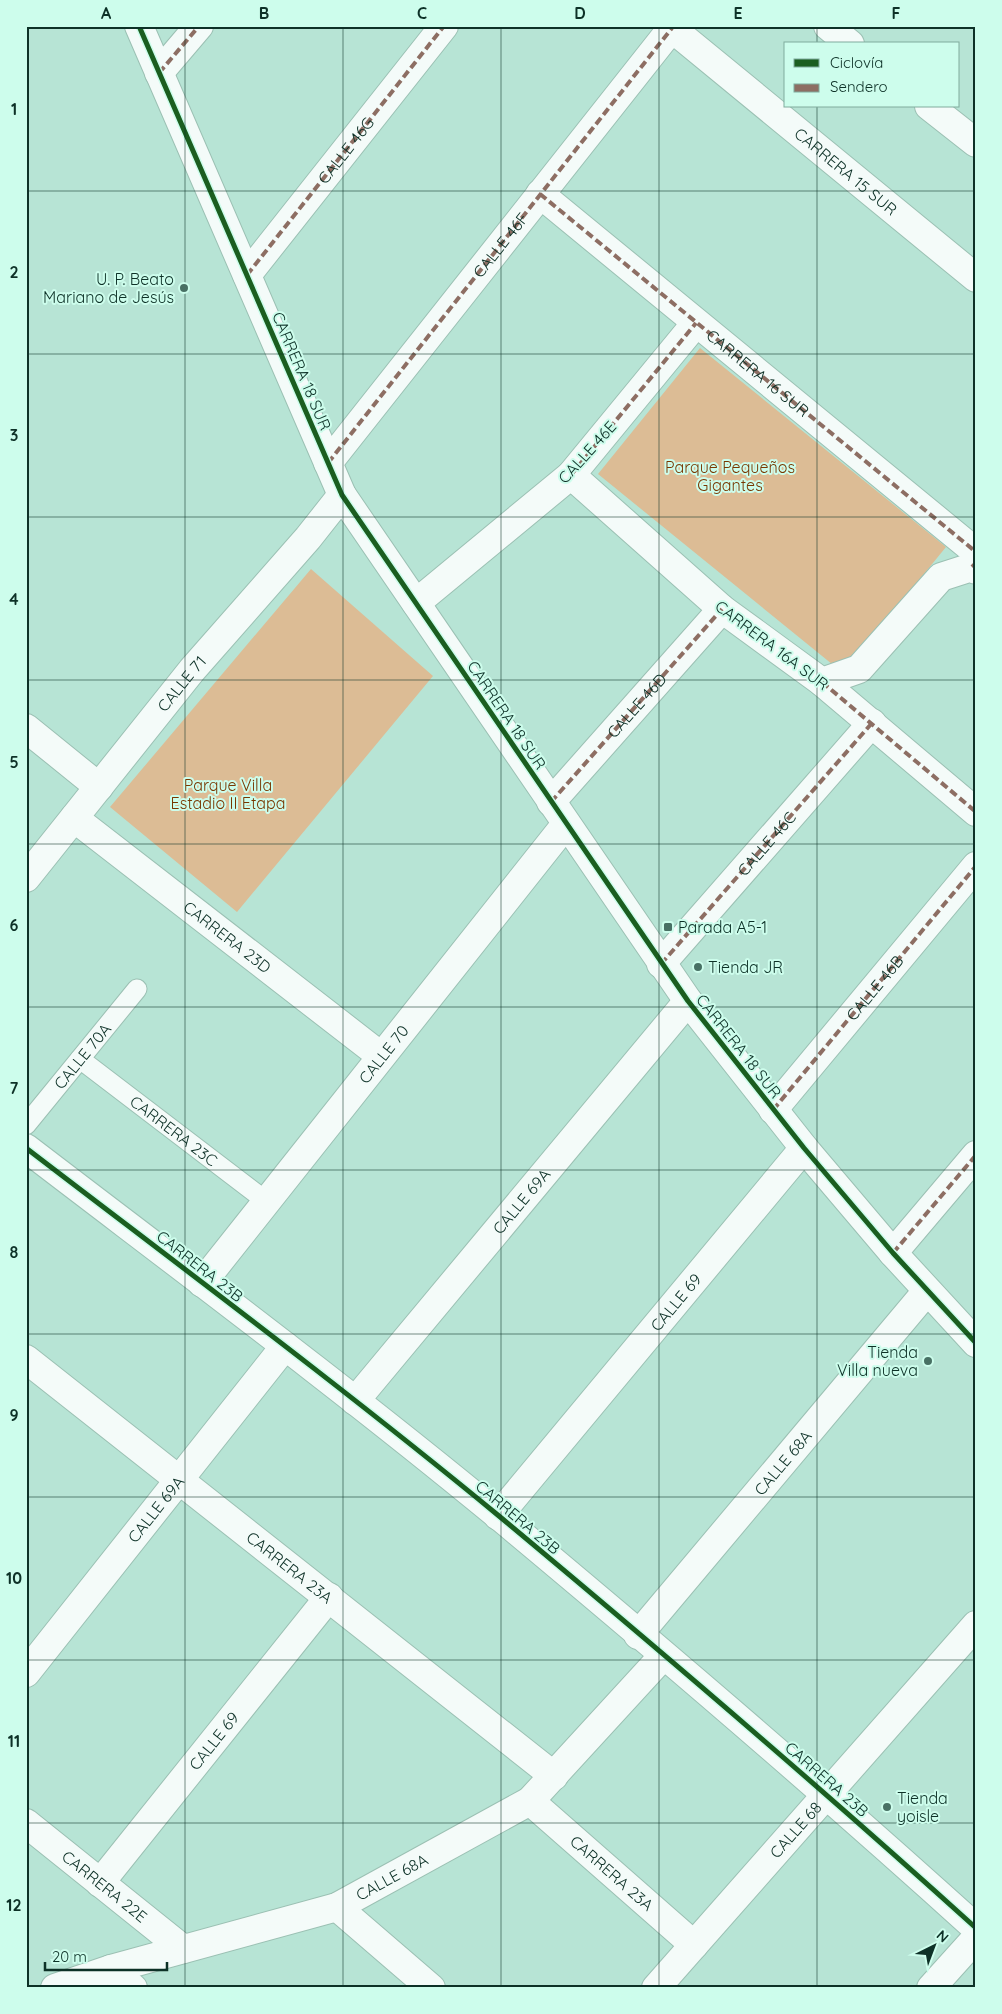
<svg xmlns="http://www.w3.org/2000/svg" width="1002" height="2014" font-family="Quicksand,sans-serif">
	<rect width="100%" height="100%" fill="#b7e4d5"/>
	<!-- green -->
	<path fill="#dcbc95" d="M 700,348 L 946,547 L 843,673 L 598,474 Z
		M 311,569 L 433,676 L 237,912 L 110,807 Z"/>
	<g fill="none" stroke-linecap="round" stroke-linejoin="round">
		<!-- service casing -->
		<g stroke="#9bc0b3" stroke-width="21">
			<g id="service">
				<path id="s1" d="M 80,1059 L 266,1201"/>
				<path id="s2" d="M 26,1125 L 137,989"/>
			</g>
		</g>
		<!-- pedestrian casing -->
		<g stroke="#9bc0b3" stroke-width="30">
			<g id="pedestrian">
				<path d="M 159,73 L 199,26"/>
				<path d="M 540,194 L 976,552"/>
				<path d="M 247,275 L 444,26"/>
				<path d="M 328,463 L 672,28"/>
				<path d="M 571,475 L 696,323"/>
				<path d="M 822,682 L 976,812"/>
				<path id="s3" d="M 551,802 L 722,609"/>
				<path id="s4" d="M 661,964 L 872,723"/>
				<path d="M 773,1110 L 976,866"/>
				<path d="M 893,1253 L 976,1155"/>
			</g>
		</g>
		<!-- minor casing -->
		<g stroke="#9bc0b3" stroke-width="30">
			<g id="minor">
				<path d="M 139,26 L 342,495 L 688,1001 L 804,1148 L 893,1253 L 976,1343"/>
				<path id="s5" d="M 669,26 L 976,278"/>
				<path d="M 416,603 L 571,475 L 722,609 L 822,682 L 859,669 L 941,577 L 972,567 L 976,570"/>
				<path d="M 26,728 L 99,787"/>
				<path id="s6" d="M 74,818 L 381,1056"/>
				<path id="s7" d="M 26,878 L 192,670 L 308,538 L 342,495"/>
				<path d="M 26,1148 C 184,1269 345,1389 499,1516 C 660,1650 820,1787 976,1928"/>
				<path id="s8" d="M 202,1283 L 566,824"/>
				<path id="s9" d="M 26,1359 L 554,1776"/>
				<path id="s10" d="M 355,1401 L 688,1001"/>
				<path id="s11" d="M 498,1516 L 804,1148"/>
				<path id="s12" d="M 638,1635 L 927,1291"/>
				<path id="s13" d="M 26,1673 L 285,1346"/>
				<path id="s14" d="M 530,1801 L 694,1945"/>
				<path id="s15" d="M 26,1823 L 183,1949"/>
				<path id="s16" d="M 100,1883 L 329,1597"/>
				<path d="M 337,1907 L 431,1988"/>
				<path d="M 111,1969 L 133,1988"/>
				<path id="s17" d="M 55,1988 L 111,1969 L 337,1907 L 530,1801 L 663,1656"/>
				<path id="s18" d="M 656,1988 L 976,1625"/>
				<path d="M 931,1988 L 976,1938"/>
			</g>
		</g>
		<!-- trunk casing -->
		<g stroke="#9bc0b3" stroke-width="30">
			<path id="trunk" d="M 828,26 L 850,44
				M 929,106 L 976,143"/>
		</g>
		<!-- service -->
		<use href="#service" stroke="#f4fbf9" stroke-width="19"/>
		<!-- pedestrian -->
		<use href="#pedestrian" stroke="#f4fbf9" stroke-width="28"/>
		<!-- minor -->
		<use href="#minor" stroke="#f4fbf9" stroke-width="28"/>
		<!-- trunk -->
		<use href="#trunk" stroke="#f4fbf9" stroke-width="28"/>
		<!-- quiet -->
		<g stroke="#8d6e63" stroke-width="4" stroke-dasharray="8 4" stroke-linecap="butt">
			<path d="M 159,73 L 199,26"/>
			<path id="s19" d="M 540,194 L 976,552"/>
			<path id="s20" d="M 247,275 L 444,26"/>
			<path id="s21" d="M 328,463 L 672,28"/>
			<path d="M 571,475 L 696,323"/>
			<path d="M 972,567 L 976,563"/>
			<path d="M 822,682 L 976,812"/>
			<path d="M 551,802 L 722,609"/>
			<path d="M 661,964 L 872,723"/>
			<path id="s22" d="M 773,1110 L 976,866"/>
			<path d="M 893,1253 L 976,1155"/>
		</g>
		<!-- cycleway casing -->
		<g stroke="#cdfdec" stroke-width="8">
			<path id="cycleway" d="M 139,26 L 342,495 L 688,1001 L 804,1148 L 893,1253 L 976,1343
				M 26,1148 C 184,1269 345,1389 499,1516 C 660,1650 820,1787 976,1928"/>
		</g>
		<!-- cycleway -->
		<use href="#cycleway" stroke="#1b5e20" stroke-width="5"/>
	</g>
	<!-- grid -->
	<path fill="none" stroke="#0d3127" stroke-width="1" stroke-opacity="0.55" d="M 185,26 L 185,1988M 343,26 L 343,1988M 501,26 L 501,1988M 659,26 L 659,1988M 817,26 L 817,44M 817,106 L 817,1988M 26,191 L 976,191M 26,354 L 976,354M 26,517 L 976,517M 26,680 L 976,680M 26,844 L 976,844M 26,1007 L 976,1007M 26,1170 L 976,1170M 26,1334 L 976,1334M 26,1497 L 976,1497M 26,1660 L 976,1660M 26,1823 L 976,1823"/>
	<!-- markers -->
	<g fill="#487064" stroke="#cdfdec" stroke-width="2">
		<circle cx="184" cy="288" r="5"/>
		<rect x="663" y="922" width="10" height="10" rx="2.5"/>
		<circle cx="698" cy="967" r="5"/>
		<circle cx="928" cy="1361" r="5"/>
		<circle cx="887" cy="1807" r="5"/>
	</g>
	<g text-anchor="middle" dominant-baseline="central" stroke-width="4" stroke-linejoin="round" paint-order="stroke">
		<!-- street labels -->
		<g font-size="16" fill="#0d3127" stroke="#cdfdec">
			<text stroke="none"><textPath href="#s20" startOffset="159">CALLE 46G</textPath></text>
			<text stroke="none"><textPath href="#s5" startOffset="229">CARRERA 15 SUR</textPath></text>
			<text stroke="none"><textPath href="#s21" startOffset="278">CALLE 46F</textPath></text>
			<text transform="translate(302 371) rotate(67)">CARRERA 18 SUR</text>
			<text stroke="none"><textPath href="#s19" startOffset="282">CARRERA 16 SUR</textPath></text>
			<text transform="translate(587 452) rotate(-48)">CALLE 46E</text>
			<text transform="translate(772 645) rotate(37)">CARRERA 16A SUR</text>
			<text stroke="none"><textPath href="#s7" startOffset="249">CALLE 71</textPath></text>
			<text stroke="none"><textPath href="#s3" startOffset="129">CALLE 46D</textPath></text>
			<text transform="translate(507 715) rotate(56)">CARRERA 18 SUR</text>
			<text stroke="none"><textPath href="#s4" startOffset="160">CALLE 46C</textPath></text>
			<text stroke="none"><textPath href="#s6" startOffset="194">CARRERA 23D</textPath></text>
			<text stroke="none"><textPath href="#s22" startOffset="159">CALLE 46B</textPath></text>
			<text transform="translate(739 1046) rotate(52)">CARRERA 18 SUR</text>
			<text stroke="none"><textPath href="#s8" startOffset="292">CALLE 70</textPath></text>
			<text stroke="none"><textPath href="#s2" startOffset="89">CALLE 70A</textPath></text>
			<text stroke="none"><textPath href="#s1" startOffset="118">CARRERA 23C</textPath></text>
			<text stroke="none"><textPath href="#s10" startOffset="260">CALLE 69A</textPath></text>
			<text transform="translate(200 1266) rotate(38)">CARRERA 23B</text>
			<text stroke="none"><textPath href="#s11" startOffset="278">CALLE 69</textPath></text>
			<text stroke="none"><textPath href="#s12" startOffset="225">CALLE 68A</textPath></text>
			<text stroke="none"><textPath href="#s13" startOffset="209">CALLE 69A</textPath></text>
			<text transform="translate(518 1517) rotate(40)">CARRERA 23B</text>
			<text stroke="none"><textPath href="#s9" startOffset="336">CARRERA 23A</textPath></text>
			<text stroke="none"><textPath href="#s16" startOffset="182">CALLE 69</textPath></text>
			<text transform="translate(827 1779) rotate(41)">CARRERA 23B</text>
			<text stroke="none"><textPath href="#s18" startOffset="211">CALLE 68</textPath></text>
			<text stroke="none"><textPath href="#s14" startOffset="109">CARRERA 23A</textPath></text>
			<text stroke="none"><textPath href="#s17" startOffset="356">CALLE 68A</textPath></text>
			<text stroke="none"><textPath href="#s15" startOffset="101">CARRERA 22E</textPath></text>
		</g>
		<!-- poi labels -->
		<g font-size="16" fill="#0d3127" stroke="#cdfdec" text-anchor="start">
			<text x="174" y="279" text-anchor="end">U. P. Beato<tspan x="174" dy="18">Mariano de Jesús</tspan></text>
			<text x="678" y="927">Parada A5-1</text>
			<text x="708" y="967">Tienda JR</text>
			<text x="918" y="1352" text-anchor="end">Tienda<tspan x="918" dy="18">Villa nueva</tspan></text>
			<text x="897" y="1798">Tienda<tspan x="897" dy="18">yoisle</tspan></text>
		</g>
		<!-- park labels -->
		<g font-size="16" fill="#783700" stroke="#cdfdec">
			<text x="730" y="467">Parque Pequeños<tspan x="730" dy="18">Gigantes</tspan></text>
			<text x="228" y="785">Parque Villa<tspan x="228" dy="18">Estadio II Etapa</tspan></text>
		</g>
	</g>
	<!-- border -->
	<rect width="1002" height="2014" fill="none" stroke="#cdfdec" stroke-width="55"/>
	<!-- legend -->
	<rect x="784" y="42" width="175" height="65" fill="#cdfdec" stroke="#80ab9d"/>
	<rect x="794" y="59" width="25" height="8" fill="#1b5e20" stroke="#80ab9d"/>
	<text x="830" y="68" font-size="15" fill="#0d3127">Ciclovía</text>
	<rect x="794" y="84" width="25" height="8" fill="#8d6e63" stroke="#80ab9d"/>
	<text x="830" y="92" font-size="15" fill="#0d3127">Sendero</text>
	<!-- north arrow -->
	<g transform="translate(934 1946) rotate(42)" stroke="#cdfdec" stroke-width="4" paint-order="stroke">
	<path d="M0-4L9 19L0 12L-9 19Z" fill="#0d3127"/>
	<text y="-8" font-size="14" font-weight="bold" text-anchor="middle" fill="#0d3127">N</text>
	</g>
	<!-- scale -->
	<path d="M45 1962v8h122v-8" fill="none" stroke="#0d3127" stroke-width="2.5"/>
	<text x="52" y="1962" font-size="15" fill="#0d3127" stroke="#cdfdec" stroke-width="4" paint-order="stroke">20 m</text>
	<rect x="28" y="28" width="946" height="1958" fill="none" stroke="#0d3127" stroke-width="2"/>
	<g font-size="16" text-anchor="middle" font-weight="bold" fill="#0d3127">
		<text x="106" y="19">A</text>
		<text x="264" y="19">B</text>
		<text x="422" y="19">C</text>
		<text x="580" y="19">D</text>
		<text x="738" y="19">E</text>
		<text x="896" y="19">F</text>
		<text x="14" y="115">1</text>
		<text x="14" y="278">2</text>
		<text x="14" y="441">3</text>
		<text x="14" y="605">4</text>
		<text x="14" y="768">5</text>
		<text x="14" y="931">6</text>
		<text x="14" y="1094">7</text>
		<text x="14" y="1258">8</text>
		<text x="14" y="1421">9</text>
		<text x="14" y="1584">10</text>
		<text x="14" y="1747">11</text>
		<text x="14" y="1911">12</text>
	</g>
</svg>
